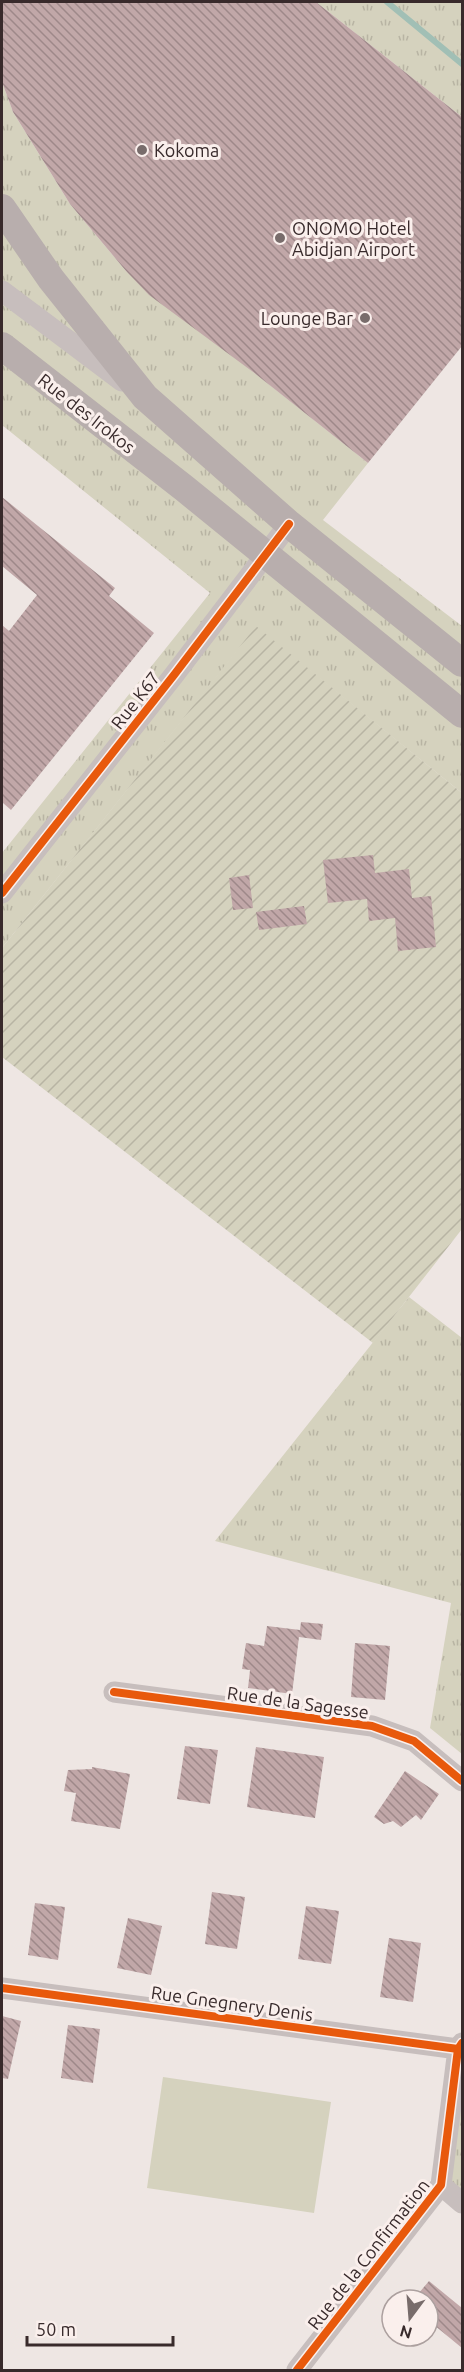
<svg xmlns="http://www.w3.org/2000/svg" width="464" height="2372" font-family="Ubuntu,sans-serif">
	<defs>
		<pattern id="grass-tufts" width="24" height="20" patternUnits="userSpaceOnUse" patternTransform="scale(1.5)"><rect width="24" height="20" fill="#d5d2be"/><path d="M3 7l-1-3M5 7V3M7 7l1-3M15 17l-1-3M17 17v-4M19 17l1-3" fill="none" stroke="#b8b4a3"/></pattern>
		<pattern id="garden-furrows" width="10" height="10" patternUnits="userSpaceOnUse" patternTransform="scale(1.5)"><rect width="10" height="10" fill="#d5d2be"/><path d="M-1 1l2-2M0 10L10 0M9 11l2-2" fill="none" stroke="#b8b4a3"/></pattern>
		<pattern id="building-back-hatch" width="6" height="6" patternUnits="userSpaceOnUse" patternTransform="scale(1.5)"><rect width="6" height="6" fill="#c1a7a8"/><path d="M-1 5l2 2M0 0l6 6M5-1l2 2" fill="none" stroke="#9e8889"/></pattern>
	</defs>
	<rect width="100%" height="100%" fill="#eee6e3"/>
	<!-- grass -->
	<path fill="url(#grass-tufts)" d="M 316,2 L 462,2 L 462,117 Z
		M 2,82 L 13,112 L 70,204 L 126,271 L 368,463 L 323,520 L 462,626 L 462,793 L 256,627 L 2,948 L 2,853 L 210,593 L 2,425 Z
		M 409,1297 L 462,1338 L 462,1754 L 430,1728 L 451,1603 L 215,1541 Z
		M 462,2086 L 462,2192 L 451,2182 Z"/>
	<!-- garden -->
	<path fill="url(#garden-furrows)" d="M 256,626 L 462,793 L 462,1229 L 373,1343 L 2,1057 L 2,948 Z"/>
	<!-- pitch -->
	<path fill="#d5d2be" d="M 163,2077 L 331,2102 L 314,2213 L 147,2188 Z"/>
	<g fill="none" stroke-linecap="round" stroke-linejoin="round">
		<!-- stream -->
		<path stroke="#a1bfb5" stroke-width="6" d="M 387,2 L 462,64"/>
	</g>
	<!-- building -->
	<path fill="url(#building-back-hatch)" d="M 2,2 L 316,2 L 462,117 L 462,346 L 368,463 L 253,372 L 149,295 L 126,271 L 70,204 L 13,112 L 2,82 Z
		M 2,497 L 115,588 L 109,596 L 154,633 L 11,810 L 2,802 L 2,625 L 9,631 L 37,595 L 2,566 Z
		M 373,855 L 375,873 L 409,869 L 412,898 L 431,896 L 436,947 L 398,951 L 395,918 L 369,921 L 367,899 L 328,903 L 323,860 Z
		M 249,875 L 253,908 L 233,910 L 229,878 Z
		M 304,906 L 307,924 L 259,930 L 256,912 Z
		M 301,1622 L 323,1624 L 321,1640 L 299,1637 L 292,1694 L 248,1688 L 250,1670 L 242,1669 L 246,1643 L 264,1646 L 267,1626 L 300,1630 Z
		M 355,1643 L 390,1646 L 385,1700 L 351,1697 Z
		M 185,1746 L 218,1750 L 210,1804 L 177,1799 Z
		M 256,1747 L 324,1757 L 315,1818 L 247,1807 Z
		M 92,1767 L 130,1774 L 120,1829 L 71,1821 L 76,1793 L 64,1791 L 68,1770 L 92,1769 Z
		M 405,1771 L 439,1794 L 421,1820 L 416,1815 L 401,1827 L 393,1821 L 384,1824 L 374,1817 Z
		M 212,1892 L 245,1897 L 237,1949 L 205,1944 Z
		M 35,1903 L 65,1907 L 58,1960 L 28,1955 Z
		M 306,1906 L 339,1911 L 331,1964 L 298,1959 Z
		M 128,1918 L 162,1926 L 151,1975 L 117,1968 Z
		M 389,1938 L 421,1943 L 413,2002 L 380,1997 Z
		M 2,2016 L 21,2021 L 8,2079 L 2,2078 Z
		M 68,2025 L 100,2029 L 93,2083 L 61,2078 Z
		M 429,2281 L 462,2308 L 462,2348 L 428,2320 L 428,2300 L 413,2300 Z"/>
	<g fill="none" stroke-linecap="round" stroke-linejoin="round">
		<!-- street -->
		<path stroke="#c7bebd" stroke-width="21" d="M 2,291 L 122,381
			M 2,893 L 174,675 L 289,524
			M 114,1692 L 372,1726 L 414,1741 L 462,1781
			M 2,1988 L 458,2049
			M 441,2185 L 462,2203
			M 297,2370 L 441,2185 L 458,2049 L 462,2043"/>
		<!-- secondary -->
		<path stroke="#b8aead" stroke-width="28" d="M 2,208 L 51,279 L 145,397 L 289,524 L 462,663
			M 2,346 L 184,488 L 462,714"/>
		<!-- cycleway casing -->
		<g stroke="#faefec" stroke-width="11">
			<path id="cycleway" d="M 2,893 L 174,675 L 289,524
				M 114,1692 L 372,1726 L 414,1741 L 462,1781
				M 2,1988 L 458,2049
				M 297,2370 L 441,2185 L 458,2049 L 462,2043"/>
		</g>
		<!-- cycleway -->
		<use href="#cycleway" stroke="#e8590c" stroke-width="8"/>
	</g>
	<!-- markers -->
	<g fill="#786c6b" stroke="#faefec" stroke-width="2">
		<circle cx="142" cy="150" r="6"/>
		<circle cx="280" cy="238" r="6"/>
		<circle cx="365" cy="318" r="6"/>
	</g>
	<g text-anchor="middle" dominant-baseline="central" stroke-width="6" stroke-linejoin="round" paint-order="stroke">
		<!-- poi labels -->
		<g font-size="18" fill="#382a2b" stroke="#faefec" text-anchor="start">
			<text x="154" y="150">Kokoma</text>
			<text x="292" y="228">ONOMO Hotel<tspan x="292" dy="21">Abidjan Airport</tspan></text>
			<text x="353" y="318" text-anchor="end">Lounge Bar</text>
		</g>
		<!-- street labels -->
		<g font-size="18" fill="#382a2b" stroke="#faefec">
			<text transform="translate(87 413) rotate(38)">Rue des Irokos</text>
			<text transform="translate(135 700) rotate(-52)">Rue K67</text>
			<text transform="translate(298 1702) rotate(8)">Rue de la Sagesse</text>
			<text transform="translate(232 2003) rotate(8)">Rue Gnegnery Denis</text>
			<text transform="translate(368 2254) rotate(-52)">Rue de la Confirmation</text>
		</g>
	</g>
	<!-- border -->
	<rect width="464" height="2372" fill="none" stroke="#382a2b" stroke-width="6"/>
	<!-- north arrow -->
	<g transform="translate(410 2318) rotate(196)"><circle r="28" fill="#faefec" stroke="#aca09f" stroke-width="1.5"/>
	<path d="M0-4.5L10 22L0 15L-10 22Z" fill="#786c6b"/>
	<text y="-9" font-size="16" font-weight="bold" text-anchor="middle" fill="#382a2b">N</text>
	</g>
	<!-- scale -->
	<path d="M27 2336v9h146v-9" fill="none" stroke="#382a2b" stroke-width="3"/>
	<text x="36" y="2336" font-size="18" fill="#382a2b" stroke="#faefec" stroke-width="4.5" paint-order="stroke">50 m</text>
</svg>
